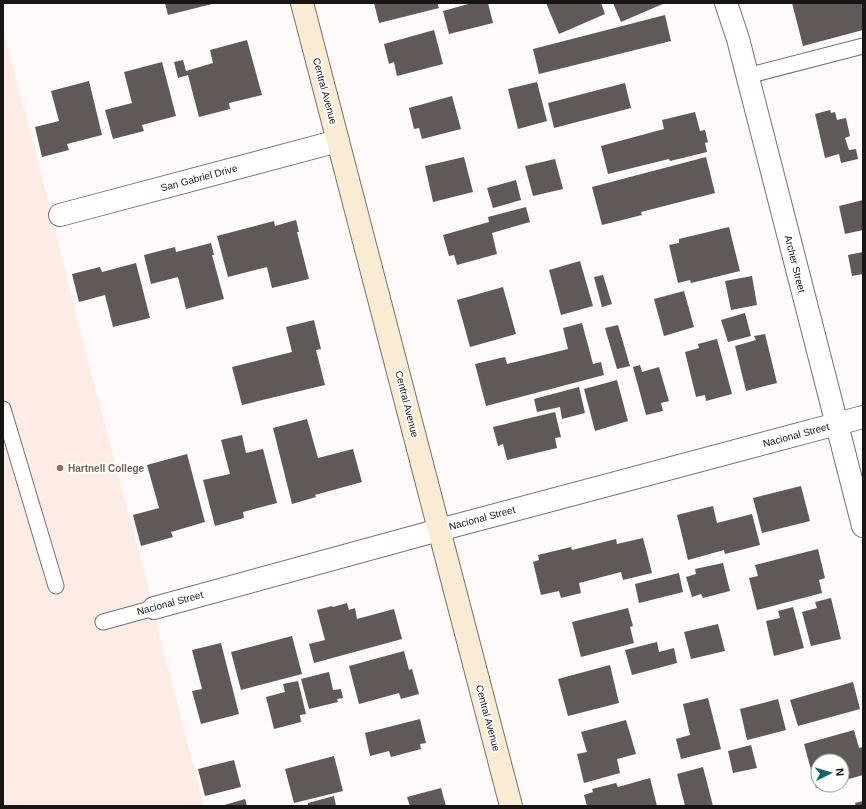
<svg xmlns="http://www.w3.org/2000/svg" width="866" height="809" font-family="Arial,sans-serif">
	<rect width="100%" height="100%" fill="#fefaf9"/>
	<!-- built -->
	<path fill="#fdece5" d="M 3,28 L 44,184 L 79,327 L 154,608 L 159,633 L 204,806 L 3,806 Z"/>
	<!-- building -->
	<path fill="#615958" d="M 165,3 L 212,3 L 212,4 L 168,15 Z
		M 374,3 L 437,3 L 439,8 L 379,23 Z
		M 472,3 L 488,3 L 493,23 L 449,34 L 443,11 Z
		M 546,3 L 601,3 L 605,14 L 559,34 Z
		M 613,3 L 665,3 L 621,22 Z
		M 792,3 L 863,3 L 863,30 L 803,46 Z
		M 665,15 L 671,41 L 539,74 L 533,49 Z
		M 434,30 L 443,64 L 397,76 L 394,62 L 389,64 L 384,44 Z
		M 247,40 L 262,95 L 229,103 L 230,109 L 199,117 L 188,75 L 178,78 L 174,62 L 183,60 L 186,71 L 213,63 L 210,50 Z
		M 162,62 L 176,116 L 142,125 L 144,131 L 113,139 L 105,110 L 132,103 L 124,72 Z
		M 89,81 L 102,135 L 67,144 L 69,150 L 42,157 L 35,127 L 59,121 L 51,91 Z
		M 537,82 L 547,121 L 518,129 L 508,89 Z
		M 625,83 L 631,108 L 554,128 L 548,103 Z
		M 452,96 L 461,129 L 422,139 L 419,128 L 414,129 L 409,108 Z
		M 830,110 L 831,113 L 835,112 L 837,120 L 846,118 L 850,136 L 845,138 L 849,150 L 856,149 L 858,159 L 841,163 L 839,154 L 825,158 L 815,114 Z
		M 695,112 L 700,131 L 705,130 L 708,142 L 705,143 L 707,152 L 670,161 L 669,159 L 608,174 L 601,146 L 664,129 L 662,120 Z
		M 464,157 L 473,192 L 433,202 L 425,166 Z
		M 706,157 L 715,193 L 641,212 L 642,215 L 602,225 L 592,187 Z
		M 555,159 L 563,189 L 533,196 L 525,166 Z
		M 516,180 L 521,200 L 493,208 L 487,188 Z
		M 863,200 L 863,230 L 845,234 L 839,206 Z
		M 526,207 L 530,222 L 492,233 L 497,254 L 457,265 L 454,255 L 449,256 L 443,235 L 489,222 L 488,217 Z
		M 296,220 L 299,232 L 297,232 L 309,279 L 272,288 L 267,267 L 228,277 L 217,236 L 274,221 L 275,226 Z
		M 729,227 L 740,271 L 691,283 L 690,280 L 678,283 L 669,245 L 679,243 L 679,239 Z
		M 211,243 L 214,255 L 212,255 L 224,299 L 186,309 L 178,277 L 151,284 L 144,255 L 175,247 L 176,252 Z
		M 863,252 L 863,274 L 852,276 L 848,255 Z
		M 580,261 L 593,306 L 561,315 L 549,270 Z
		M 136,263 L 150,318 L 113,327 L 105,295 L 79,302 L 72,274 L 100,267 L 102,272 Z
		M 603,275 L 612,304 L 602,307 L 594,277 Z
		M 752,276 L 757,305 L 731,310 L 725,281 Z
		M 503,287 L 516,334 L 470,347 L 457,300 Z
		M 684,291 L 694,327 L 664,336 L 654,299 Z
		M 745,313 L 751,336 L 728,342 L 721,320 Z
		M 314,320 L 321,349 L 316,350 L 325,385 L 242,405 L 232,367 L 292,352 L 286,327 Z
		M 582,323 L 593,364 L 601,362 L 604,375 L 486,406 L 475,364 L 505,357 L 507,364 L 568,349 L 563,328 Z
		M 618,325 L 630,366 L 617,369 L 605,328 Z
		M 765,334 L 777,383 L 746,391 L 735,346 L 756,340 L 754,336 Z
		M 717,339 L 732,394 L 706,401 L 705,395 L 696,397 L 685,352 L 699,348 L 698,344 Z
		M 640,365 L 642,372 L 659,367 L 669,401 L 661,403 L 663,411 L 646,415 L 633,367 Z
		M 617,380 L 628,421 L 595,431 L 584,389 Z
		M 579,387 L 585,413 L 562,419 L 560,407 L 537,412 L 534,399 Z
		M 555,412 L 561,437 L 555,438 L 557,448 L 507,460 L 503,444 L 498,446 L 493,427 Z
		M 307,419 L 318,458 L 353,449 L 362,482 L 315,495 L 316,497 L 292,504 L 273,428 Z
		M 242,435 L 246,453 L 263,449 L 277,503 L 243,512 L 244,518 L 215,526 L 203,480 L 230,474 L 221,440 Z
		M 187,454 L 205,522 L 171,532 L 173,537 L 141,546 L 133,515 L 159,508 L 147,465 Z
		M 801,486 L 810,521 L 762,533 L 753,498 Z
		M 713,506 L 717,523 L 752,514 L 760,545 L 725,554 L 724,550 L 688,560 L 677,515 Z
		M 643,538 L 652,573 L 623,580 L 621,572 L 579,583 L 581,593 L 561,598 L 559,591 L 541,595 L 533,562 L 539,560 L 538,555 L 571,547 L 572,550 L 616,539 L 617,544 Z
		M 818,549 L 825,578 L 819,580 L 822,593 L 757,610 L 749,578 L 758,576 L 755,565 Z
		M 723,563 L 730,591 L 703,598 L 701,594 L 692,597 L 686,577 L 696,574 L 695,569 Z
		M 679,573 L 683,592 L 639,603 L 635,584 Z
		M 831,598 L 841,639 L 811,646 L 802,612 L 817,608 L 815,602 Z
		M 347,603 L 349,610 L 355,608 L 357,619 L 394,609 L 402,639 L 314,663 L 309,644 L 325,640 L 317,610 L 332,606 L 333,607 Z
		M 793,607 L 804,648 L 774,656 L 766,621 L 780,618 L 778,611 Z
		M 628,608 L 633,626 L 630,627 L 634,643 L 581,657 L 572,622 Z
		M 718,624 L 725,651 L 691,659 L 684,632 Z
		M 292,636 L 302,674 L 241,690 L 231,652 Z
		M 657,642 L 659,652 L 674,648 L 677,663 L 632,675 L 625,650 Z
		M 221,643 L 239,714 L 201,724 L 192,691 L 202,689 L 192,650 Z
		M 404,651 L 409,670 L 412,669 L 419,694 L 401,699 L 399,693 L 359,704 L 349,666 Z
		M 610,665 L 619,703 L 568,716 L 558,679 Z
		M 329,672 L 333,690 L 341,689 L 343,698 L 337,699 L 338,702 L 309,709 L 301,679 Z
		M 298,681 L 306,714 L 300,715 L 301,722 L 274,729 L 266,697 L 285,692 L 283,684 Z
		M 853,682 L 860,709 L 798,726 L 790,700 Z
		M 708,698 L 721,749 L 681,759 L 676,739 L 690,735 L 683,704 Z
		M 778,699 L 786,730 L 747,740 L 740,709 Z
		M 420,719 L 426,743 L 420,744 L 421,749 L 391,757 L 389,751 L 370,756 L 365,733 Z
		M 626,720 L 636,754 L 617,759 L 620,773 L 584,783 L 577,754 L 587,752 L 581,732 Z
		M 854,730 L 859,748 L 863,747 L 863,775 L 842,781 L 842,761 L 818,761 L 818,785 L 825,785 L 816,788 L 804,744 Z
		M 751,745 L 757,768 L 733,773 L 728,751 Z
		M 334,756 L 343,791 L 294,803 L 285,769 Z
		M 234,760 L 241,787 L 205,796 L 198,769 Z
		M 703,767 L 713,806 L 685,806 L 677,774 Z
		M 650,778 L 657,806 L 587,806 L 584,795 L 593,792 L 592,789 L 616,783 L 618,787 Z
		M 441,788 L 446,806 L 410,806 L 407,797 Z
		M 334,796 L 336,806 L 308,806 L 308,803 Z
		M 245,799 L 247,806 L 221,806 Z
		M 863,801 L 863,806 L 856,806 L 855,803 Z"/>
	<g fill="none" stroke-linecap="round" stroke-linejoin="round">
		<!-- lane casing -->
		<g stroke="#79716e" stroke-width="17">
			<path id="lane" d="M 747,76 L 863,46
				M 3,409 L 56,586
				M 103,622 L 154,608"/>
		</g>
		<!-- street casing -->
		<g stroke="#79716e" stroke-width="24">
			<path id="street" d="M 726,3 L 738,39 L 863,526
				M 60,215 L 338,141
				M 154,608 L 439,530 L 863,417"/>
		</g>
		<!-- secondary casing -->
		<g stroke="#79716e" stroke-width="24">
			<path id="secondary" d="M 302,3 L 511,806"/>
		</g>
		<!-- lane -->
		<use href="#lane" stroke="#fff" stroke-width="15"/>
		<!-- street -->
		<use href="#street" stroke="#fff" stroke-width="22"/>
		<!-- secondary -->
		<use href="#secondary" stroke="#faecd3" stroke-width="22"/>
	</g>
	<!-- markers -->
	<circle fill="#8d6e63" stroke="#fff" stroke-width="1.5" cx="60" cy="468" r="4"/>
	<g text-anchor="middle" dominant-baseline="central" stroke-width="4" stroke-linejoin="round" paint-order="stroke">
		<!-- street labels -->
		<g font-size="10" fill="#181514" stroke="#fff">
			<text transform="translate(325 91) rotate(75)">Central Avenue</text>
			<text transform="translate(199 178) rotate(-15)">San Gabriel Drive</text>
			<text transform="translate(795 264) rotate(76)">Archer Street</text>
			<text transform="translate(407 404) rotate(76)">Central Avenue</text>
			<text transform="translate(796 435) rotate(-15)">Nacional Street</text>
			<text transform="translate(482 518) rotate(-15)">Nacional Street</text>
			<text transform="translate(170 603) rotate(-15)">Nacional Street</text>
			<text transform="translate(488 718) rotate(75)">Central Avenue</text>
		</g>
		<!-- education labels -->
		<g font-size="10" font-weight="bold" fill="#785e54" stroke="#fff" text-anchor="start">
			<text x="68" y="468">Hartnell College</text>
		</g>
	</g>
	<!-- border -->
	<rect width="866" height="809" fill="none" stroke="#181514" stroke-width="8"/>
	<!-- north arrow -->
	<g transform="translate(830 773) rotate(85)"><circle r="19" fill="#ffffff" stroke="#a3a1a1"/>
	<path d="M0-3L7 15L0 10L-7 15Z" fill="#15646a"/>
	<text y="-6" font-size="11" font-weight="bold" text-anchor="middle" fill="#181514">N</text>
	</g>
</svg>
